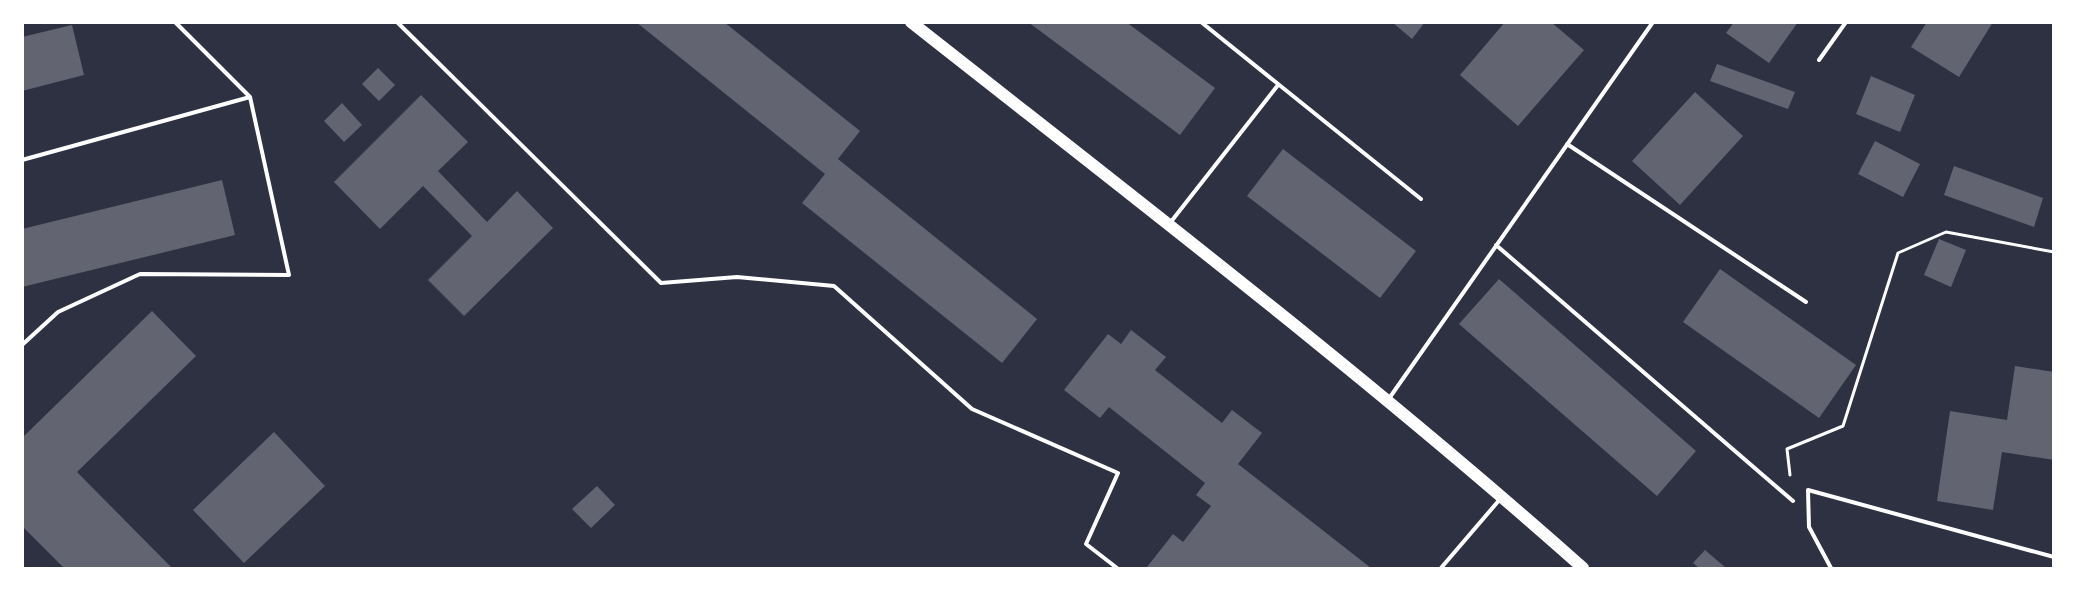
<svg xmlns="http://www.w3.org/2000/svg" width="2076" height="591" font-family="'Open Sans',sans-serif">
	<rect width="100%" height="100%" fill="#2d3142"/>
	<!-- building -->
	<path fill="#626471" d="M 636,22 L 724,22 L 860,131 L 838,159 L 1037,319 L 1002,363 L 802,203 L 825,174 Z
		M 1028,22 L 1126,22 L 1215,88 L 1180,135 Z
		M 1392,22 L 1425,22 L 1412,39 Z
		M 1505,22 L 1551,22 L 1584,50 L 1518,126 L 1460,75 Z
		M 1734,22 L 1798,22 L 1769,63 L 1726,33 Z
		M 1927,22 L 1993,22 L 1959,77 L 1911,47 Z
		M 72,25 L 84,75 L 22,91 L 22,37 Z
		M 1717,64 L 1795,92 L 1788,109 L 1710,81 Z
		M 378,68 L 395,85 L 379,101 L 362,84 Z
		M 1871,76 L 1915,95 L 1900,132 L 1856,114 Z
		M 1695,92 L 1743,136 L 1680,205 L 1632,161 Z
		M 421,95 L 468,142 L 438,171 L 487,222 L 517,191 L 553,228 L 464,316 L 428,280 L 472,236 L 423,186 L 380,229 L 334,182 Z
		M 342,103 L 362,125 L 344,142 L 324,121 Z
		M 1875,141 L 1920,164 L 1903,197 L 1858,174 Z
		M 1283,149 L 1416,251 L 1380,298 L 1247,196 Z
		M 1954,166 L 2043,198 L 2034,227 L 1944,195 Z
		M 222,180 L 235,235 L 22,287 L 22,229 Z
		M 1939,239 L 1966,250 L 1951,287 L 1924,275 Z
		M 1720,269 L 1856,365 L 1819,418 L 1683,322 Z
		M 1499,279 L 1696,451 L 1657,496 L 1459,324 Z
		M 152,311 L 196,356 L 77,472 L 172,568 L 64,568 L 22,526 L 22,438 Z
		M 1131,330 L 1166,357 L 1155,370 L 1222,423 L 1232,410 L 1262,433 L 1238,464 L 1371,568 L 1147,567 L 1173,534 L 1183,542 L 1211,506 L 1196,495 L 1205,483 L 1109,407 L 1100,418 L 1064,390 L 1108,334 L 1121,344 Z
		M 2015,366 L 2054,372 L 2054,460 L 2002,452 L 1993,510 L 1937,501 L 1950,411 L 2007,420 Z
		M 274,432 L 325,486 L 244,563 L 193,510 Z
		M 597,486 L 615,505 L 591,528 L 572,509 Z
		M 1705,550 L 1726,568 L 1699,568 L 1693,563 Z"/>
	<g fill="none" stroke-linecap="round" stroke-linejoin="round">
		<!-- path -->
		<path stroke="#fff" stroke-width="3" d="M 1790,475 L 1787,449 L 1843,426 L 1898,253 L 1946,232 L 2054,252"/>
		<!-- service -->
		<path stroke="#fff" stroke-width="4" d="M 175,22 L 250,97
			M 397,22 L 661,283 L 737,277 L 834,286 L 972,409 L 1118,473 L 1086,544 L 1117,568
			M 1201,22 L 1421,199
			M 1819,60 L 1846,22
			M 1567,144 L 1806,302
			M 22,160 L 250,97 L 289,275 L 140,274 L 58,312 L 22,345
			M 1170,223 L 1278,85
			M 1496,245 L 1793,501
			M 1388,400 L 1653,22
			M 1441,568 L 1501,498
			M 1831,568 L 1809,527 L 1808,490 L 2054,557"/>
		<!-- primary -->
		<path stroke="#fff" stroke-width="12" d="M 911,22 C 1138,201 1367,376 1583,568"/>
	</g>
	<!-- border -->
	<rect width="2076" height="591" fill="none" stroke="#ffffff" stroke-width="48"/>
</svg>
